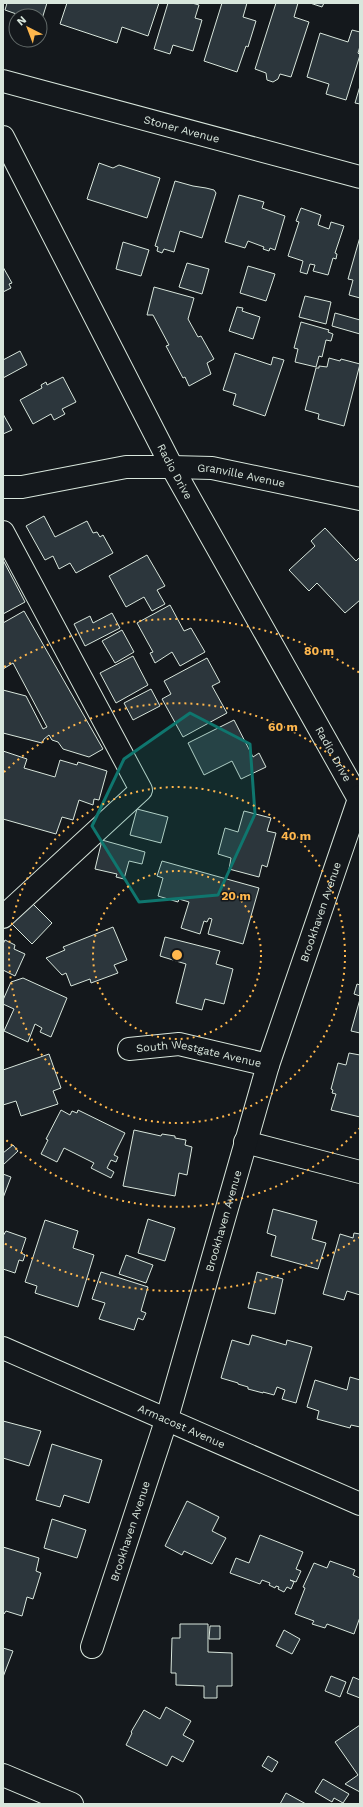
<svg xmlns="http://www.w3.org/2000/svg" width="363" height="1807" font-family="'Work Sans',sans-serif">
	<rect width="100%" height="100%" fill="#14181c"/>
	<!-- building -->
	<path fill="#2c363c" stroke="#d8e6dc" d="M 7,3 L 47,3 L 41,22 L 40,16 L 22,16 L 5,10 Z
		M 67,3 L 159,3 L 148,36 L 122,27 L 117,43 L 60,24 Z
		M 168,3 L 192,3 L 199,5 L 195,18 L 202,20 L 193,51 L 173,45 L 170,54 L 154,49 Z
		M 222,3 L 247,3 L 243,17 L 256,21 L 248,47 L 246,46 L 237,72 L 204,61 Z
		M 276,3 L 298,3 L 294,17 L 309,22 L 291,77 L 280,74 L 278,79 L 273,82 L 267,80 L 266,73 L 255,69 Z
		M 310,3 L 324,3 L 322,7 Z
		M 352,30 L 360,32 L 360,46 L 358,53 L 360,55 L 346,100 L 326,94 L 329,84 L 307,77 L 320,33 L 348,42 Z
		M 360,86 L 360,104 L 355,103 Z
		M 99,163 L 113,168 L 119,165 L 160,178 L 147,218 L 87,199 Z
		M 175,181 L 193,186 L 206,188 L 214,190 L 216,193 L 202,238 L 180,231 L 174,252 L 164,249 L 162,253 L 157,251 L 158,247 L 155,246 Z
		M 239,195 L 264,202 L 262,208 L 285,216 L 275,250 L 270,248 L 269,251 L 263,249 L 264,247 L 248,241 L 245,248 L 225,242 Z
		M 301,208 L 321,215 L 318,225 L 329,229 L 331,222 L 344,226 L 335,253 L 337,254 L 336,259 L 333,258 L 328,275 L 313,271 L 315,265 L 310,264 L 307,274 L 300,272 L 303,261 L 288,256 L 299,222 L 296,221 Z
		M 360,237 L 360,298 L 349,295 L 353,280 L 348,279 Z
		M 123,242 L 149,250 L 141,276 L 116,269 Z
		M 187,263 L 209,269 L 202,294 L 179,287 Z
		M 248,266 L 275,274 L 266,301 L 240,293 Z
		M 3,267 L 12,283 L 9,284 L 11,288 L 3,292 Z
		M 154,287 L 194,298 L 188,319 L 198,337 L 201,336 L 214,359 L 207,363 L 211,374 L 189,386 L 185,377 L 183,378 L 166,346 L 169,345 L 153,315 L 147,315 Z
		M 305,296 L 331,302 L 326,324 L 299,317 Z
		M 237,307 L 243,308 L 242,311 L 260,317 L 253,339 L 229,331 Z
		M 335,313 L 360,320 L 360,334 L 332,326 Z
		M 301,322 L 329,330 L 328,332 L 333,334 L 331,341 L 326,340 L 322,357 L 319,356 L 316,367 L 295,362 L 298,349 L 294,348 Z
		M 20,351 L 27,365 L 3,378 L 3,360 Z
		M 235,353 L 271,365 L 273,357 L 284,360 L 265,416 L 233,405 L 236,394 L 223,390 Z
		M 329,358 L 340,361 L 341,359 L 360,364 L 344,426 L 318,419 L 319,414 L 305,410 L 316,368 L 319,368 L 319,366 L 327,367 Z
		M 63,377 L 76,402 L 62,409 L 65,414 L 54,420 L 51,414 L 33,424 L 20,400 L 42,388 L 41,385 L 46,382 L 47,385 Z
		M 3,414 L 12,430 L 3,434 Z
		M 44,516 L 55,537 L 87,521 L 93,533 L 97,532 L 100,537 L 103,535 L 113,553 L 76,573 L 70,563 L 59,569 L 53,556 L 45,560 L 26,526 Z
		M 325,528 L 356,561 L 360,557 L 360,600 L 345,613 L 317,583 L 309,591 L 289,570 L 315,546 L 311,541 Z
		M 147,555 L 165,586 L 157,590 L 165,604 L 152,611 L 144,597 L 126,607 L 109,576 Z
		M 3,560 L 25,602 L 3,614 Z
		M 170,605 L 184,631 L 191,628 L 205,652 L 180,666 L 172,652 L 155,663 L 150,653 L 153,652 L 137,623 Z
		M 24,611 L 103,749 L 89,757 L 63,749 L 58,742 L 52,740 L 49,735 L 44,739 L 42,743 L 3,733 L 3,690 L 26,696 L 43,729 L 47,727 L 13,663 L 3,669 L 3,623 Z
		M 112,613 L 120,628 L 85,646 L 74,624 L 90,616 L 93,623 Z
		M 122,630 L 134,652 L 115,663 L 102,641 Z
		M 133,656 L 148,685 L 116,703 L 100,673 Z
		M 207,658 L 220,682 L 212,686 L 227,713 L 183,737 L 162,699 L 171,694 L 164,681 Z
		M 151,689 L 160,706 L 133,720 L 124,703 Z
		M 234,720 L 253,757 L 259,753 L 266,767 L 241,779 L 232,761 L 204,775 L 188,743 Z
		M 3,751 L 27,759 L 24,768 L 55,777 L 60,760 L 77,765 L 78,762 L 107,771 L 99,800 L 94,799 L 93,805 L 79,800 L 73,820 L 62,817 L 56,834 L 3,819 Z
		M 137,809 L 168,817 L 161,843 L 130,835 Z
		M 244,811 L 271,818 L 267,831 L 276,833 L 267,867 L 262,865 L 259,877 L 229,869 L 231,858 L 218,854 L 225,828 L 238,832 Z
		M 102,840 L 145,852 L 142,864 L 129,861 L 124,879 L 116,877 L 117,874 L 95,869 Z
		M 162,861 L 259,888 L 243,944 L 208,934 L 212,919 L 209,918 L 207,922 L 204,921 L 200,934 L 181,928 L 189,902 L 179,899 L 178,902 L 158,896 L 163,878 L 157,876 Z
		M 32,903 L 52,923 L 32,944 L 12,924 Z
		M 113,927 L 127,960 L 114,965 L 118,973 L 91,983 L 90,979 L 71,986 L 66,973 L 62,975 L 46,958 L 65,950 L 63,947 Z
		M 165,937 L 220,951 L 216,964 L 233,969 L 224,1004 L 205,999 L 202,1010 L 176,1003 L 186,964 L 160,956 Z
		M 5,940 L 15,945 L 14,949 L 25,954 L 15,976 L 3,970 L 3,944 Z
		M 23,978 L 67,998 L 51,1037 L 40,1032 L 42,1028 L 35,1024 L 28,1042 L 4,1031 L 14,1009 L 3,1004 L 3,1000 L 11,982 Z
		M 357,984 L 360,985 L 360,996 L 354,994 Z
		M 360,999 L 360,1033 L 351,1031 Z
		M 349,1053 L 360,1055 L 360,1117 L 331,1110 L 336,1094 L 332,1093 L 333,1090 L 331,1089 L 338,1063 L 346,1065 Z
		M 49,1054 L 61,1088 L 53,1091 L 58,1104 L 21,1116 L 16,1101 L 3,1105 L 3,1070 Z
		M 61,1110 L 70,1115 L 72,1111 L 77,1113 L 78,1110 L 125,1133 L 114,1155 L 118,1157 L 116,1162 L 111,1160 L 107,1168 L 114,1172 L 111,1178 L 91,1168 L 94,1163 L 64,1148 L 57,1162 L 41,1154 L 48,1140 L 46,1139 Z
		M 134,1130 L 161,1136 L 162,1134 L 175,1136 L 175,1138 L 186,1140 L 185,1145 L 192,1147 L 187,1175 L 179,1173 L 175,1196 L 123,1186 Z
		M 13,1145 L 18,1151 L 3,1165 L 3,1153 Z
		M 3,1174 L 11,1177 L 3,1198 Z
		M 273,1209 L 317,1221 L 312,1239 L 326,1243 L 318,1269 L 271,1256 L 276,1236 L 267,1233 Z
		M 148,1219 L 175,1228 L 165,1261 L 138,1253 Z
		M 45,1220 L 78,1231 L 73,1248 L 94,1255 L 78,1307 L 35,1293 L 37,1286 L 25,1282 Z
		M 6,1231 L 26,1238 L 21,1253 L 25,1255 L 23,1261 L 19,1260 L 15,1273 L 3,1269 L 3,1236 Z
		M 354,1233 L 360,1234 L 360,1295 L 347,1291 L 344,1300 L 323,1294 L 340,1234 L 353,1238 Z
		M 126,1255 L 153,1265 L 146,1283 L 119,1274 Z
		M 101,1272 L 148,1287 L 141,1311 L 146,1313 L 143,1320 L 138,1318 L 134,1330 L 99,1319 L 105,1303 L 92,1299 Z
		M 257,1272 L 283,1279 L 275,1314 L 248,1308 Z
		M 252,1335 L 286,1345 L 287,1340 L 312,1347 L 296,1403 L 282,1399 L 285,1390 L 277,1387 L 274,1395 L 263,1392 L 263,1393 L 248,1389 L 248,1387 L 238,1384 L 238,1383 L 221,1378 L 232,1340 L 249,1345 Z
		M 350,1377 L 360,1380 L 360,1427 L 351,1425 L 350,1428 L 317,1419 L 319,1411 L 307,1407 L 315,1380 L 347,1390 Z
		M 3,1421 L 41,1431 L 29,1466 L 3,1458 Z
		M 52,1444 L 102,1460 L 89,1503 L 64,1495 L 60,1507 L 36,1500 Z
		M 187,1501 L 219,1517 L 212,1531 L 226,1538 L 212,1564 L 184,1551 L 182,1555 L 165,1546 Z
		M 52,1519 L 86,1530 L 77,1558 L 44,1548 Z
		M 260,1535 L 303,1552 L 296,1569 L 301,1571 L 296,1582 L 290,1580 L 294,1582 L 291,1589 L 287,1587 L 284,1592 L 278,1589 L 279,1587 L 276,1586 L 275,1588 L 269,1585 L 270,1583 L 262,1580 L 260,1584 L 230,1573 L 236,1558 L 249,1563 Z
		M 3,1547 L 39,1558 L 36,1571 L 41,1573 L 33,1599 L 27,1597 L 22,1616 L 6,1611 L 4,1614 L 3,1614 Z
		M 330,1561 L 355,1570 L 353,1575 L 360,1578 L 360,1617 L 354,1634 L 327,1624 L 325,1628 L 312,1624 L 314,1621 L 295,1614 L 305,1588 L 303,1587 L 314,1563 L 327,1568 Z
		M 180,1624 L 208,1624 L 208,1652 L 232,1653 L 232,1686 L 217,1686 L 217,1698 L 204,1698 L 204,1686 L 176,1685 L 176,1673 L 171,1673 L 172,1638 L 180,1638 Z
		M 210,1626 L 220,1626 L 220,1639 L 209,1639 Z
		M 284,1630 L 300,1639 L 292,1654 L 276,1646 Z
		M 3,1648 L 13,1651 L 3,1677 Z
		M 331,1676 L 346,1682 L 340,1697 L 325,1691 Z
		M 353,1677 L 360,1680 L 360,1698 L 347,1693 Z
		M 166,1707 L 191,1721 L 183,1735 L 194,1741 L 183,1762 L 172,1756 L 167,1766 L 126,1745 L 132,1733 L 131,1732 L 144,1710 L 160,1719 Z
		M 360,1725 L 360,1792 L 345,1784 L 358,1775 L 335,1742 Z
		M 268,1756 L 278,1762 L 272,1772 L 262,1766 Z
		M 323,1779 L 349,1794 L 343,1803 L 334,1798 L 332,1802 L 315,1792 Z
		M 286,1793 L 306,1804 L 280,1804 Z"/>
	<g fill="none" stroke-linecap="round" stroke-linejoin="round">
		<!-- minor casing -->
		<g stroke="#d8e6dc" stroke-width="24">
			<g id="minor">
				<path id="s1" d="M 3,81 L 360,177"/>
				<path id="s2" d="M 3,137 L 172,467 L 360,801"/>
				<path id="s3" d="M 3,487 L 22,487 L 126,467 L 172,467 L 212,468 L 360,499"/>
				<path d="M 3,532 L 141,790 L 3,917"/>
				<path id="s4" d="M 129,1049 L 179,1044 L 268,1065"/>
				<path d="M 245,1142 L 360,1172"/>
				<path id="s5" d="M 3,1348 L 360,1504"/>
				<path id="s6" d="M 92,1647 L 167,1418 L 268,1065 L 360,796"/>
			</g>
		</g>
		<!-- major casing -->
		<g stroke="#d8e6dc" stroke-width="24">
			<path id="major" d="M 3,1775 L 72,1804"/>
		</g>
		<!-- minor -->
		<use href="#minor" stroke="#14181c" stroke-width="22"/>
		<!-- major -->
		<use href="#major" stroke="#14181c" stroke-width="22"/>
	</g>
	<!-- marked area -->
	<path fill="#0f766e" fill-opacity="0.2" stroke="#0f766e" stroke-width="3" stroke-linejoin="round" d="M 190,713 L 250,744 L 255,814 L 218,895 L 139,902 L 92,826 L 124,759 Z"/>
	<!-- distance rings -->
	<g fill="none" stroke="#ffb74d" stroke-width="2" stroke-dasharray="2 4">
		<circle cx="177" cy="955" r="84"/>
		<circle cx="177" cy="955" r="168"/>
		<path d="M360 1128A252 252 0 0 1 4 1138M4 772A252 252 0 0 1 360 782"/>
		<path d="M360 1237A336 336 0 0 1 4 1243M4 667A336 336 0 0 1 360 673"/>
	</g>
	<g text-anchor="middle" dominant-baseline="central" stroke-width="3" stroke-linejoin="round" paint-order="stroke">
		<!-- street labels -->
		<g font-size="11" fill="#d8e6dc" stroke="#14181c">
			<text stroke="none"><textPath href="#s1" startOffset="185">Stoner Avenue</textPath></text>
			<text stroke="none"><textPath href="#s2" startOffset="376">Radio Drive</textPath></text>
			<text stroke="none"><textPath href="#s3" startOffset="241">Granville Avenue</textPath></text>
			<text stroke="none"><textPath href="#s2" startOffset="700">Radio Drive</textPath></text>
			<text stroke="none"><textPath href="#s6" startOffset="770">Brookhaven Avenue</textPath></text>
			<text stroke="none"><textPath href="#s4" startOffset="71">South Westgate Avenue</textPath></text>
			<text stroke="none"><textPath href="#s6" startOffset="446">Brookhaven Avenue</textPath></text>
			<text stroke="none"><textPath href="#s5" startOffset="195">Armacost Avenue</textPath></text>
			<text stroke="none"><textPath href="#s6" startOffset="122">Brookhaven Avenue</textPath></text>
		</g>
	</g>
	<circle cx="177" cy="955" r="6" fill="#ffb74d" stroke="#14181c" stroke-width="2"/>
	<g font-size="12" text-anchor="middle" font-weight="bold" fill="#ffb74d" stroke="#14181c" stroke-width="3" stroke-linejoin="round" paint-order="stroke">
		<text x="319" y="655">80 m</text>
		<text x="283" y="731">60 m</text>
		<text x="296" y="840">40 m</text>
		<text x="236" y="900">20 m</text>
	</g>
	<!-- border -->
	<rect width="363" height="1807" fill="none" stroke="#d8e6dc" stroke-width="8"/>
	<!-- north arrow -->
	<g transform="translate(28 28) rotate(318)"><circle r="19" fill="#14181c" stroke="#626a69"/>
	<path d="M0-3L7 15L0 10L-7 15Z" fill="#ffb74d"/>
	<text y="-6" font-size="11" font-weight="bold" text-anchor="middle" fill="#d8e6dc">N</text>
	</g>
</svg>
